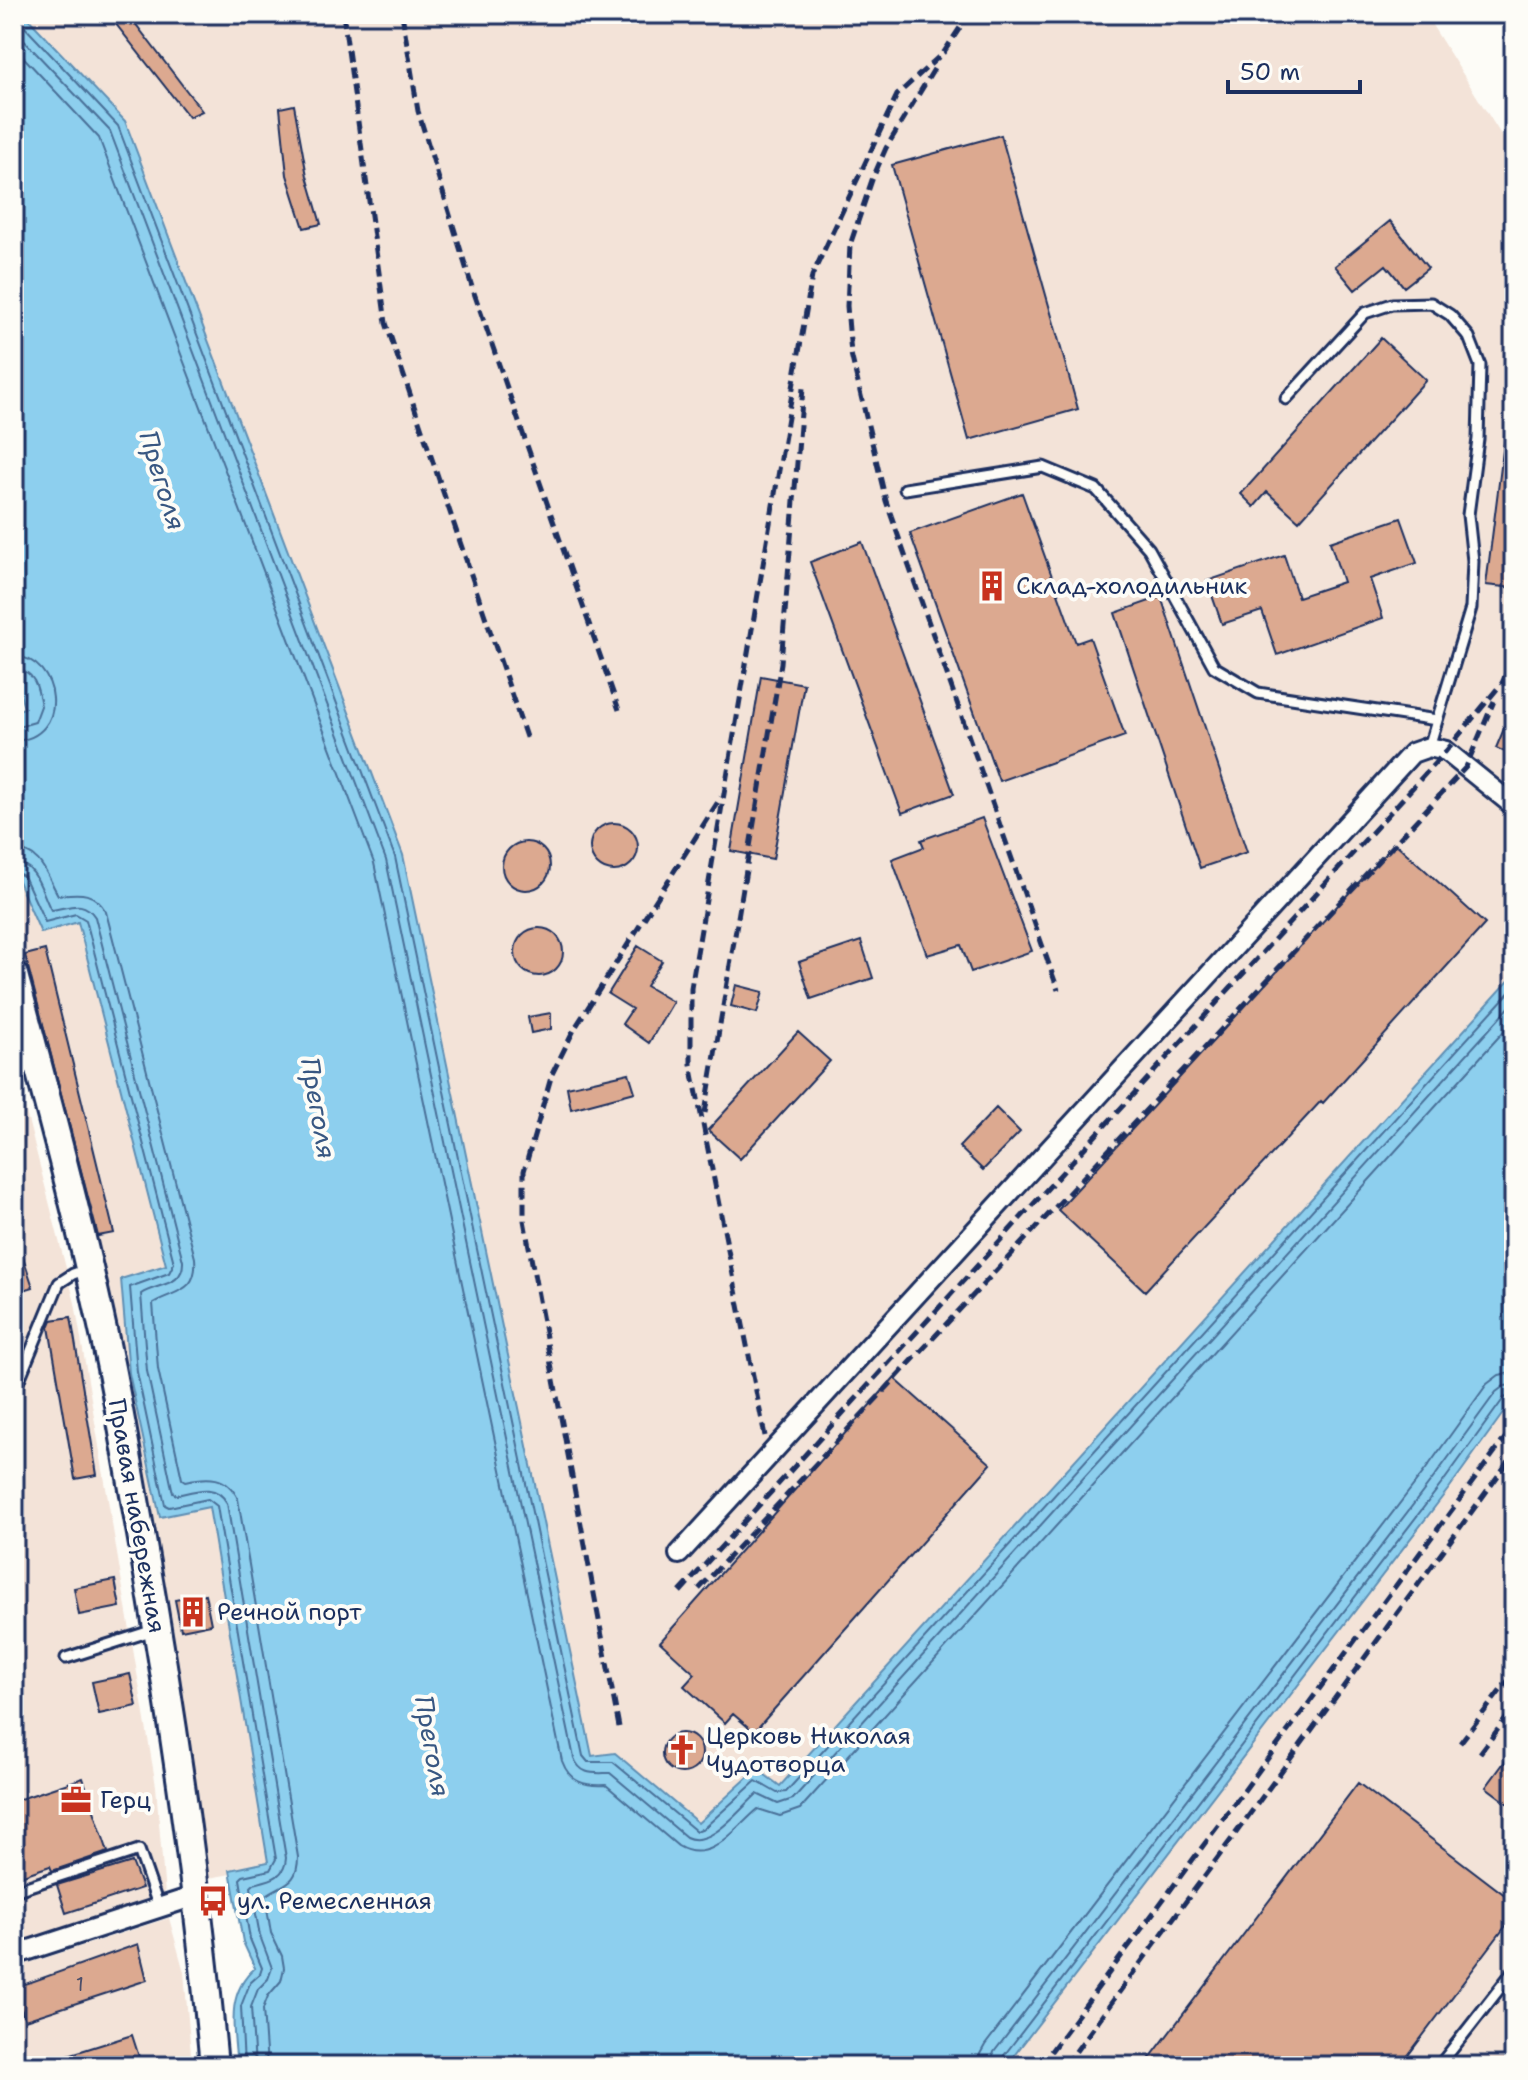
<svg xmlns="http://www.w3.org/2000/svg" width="1528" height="2080" font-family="'Shantell Sans',sans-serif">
	<rect width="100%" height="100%" fill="#fdfcf7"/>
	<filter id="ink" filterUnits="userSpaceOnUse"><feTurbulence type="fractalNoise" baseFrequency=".0125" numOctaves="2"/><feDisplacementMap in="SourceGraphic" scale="16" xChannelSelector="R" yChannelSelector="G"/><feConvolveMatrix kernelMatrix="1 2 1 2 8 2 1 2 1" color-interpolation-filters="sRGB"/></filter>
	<g filter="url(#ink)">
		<!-- built -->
		<path fill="#f3e3d8" d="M 24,14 L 1425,14 L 1510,149 L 1514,147 L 1514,975 L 780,1787 L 757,1769 L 698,1824 L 615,1753 L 592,1756 L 403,855 L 125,121 Z
			M 14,872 L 41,933 L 78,922 L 166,1266 L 121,1279 L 129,1373 L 160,1517 L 209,1507 L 268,1862 L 231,1870 L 231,1874 L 209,1878 L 146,1520 L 101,1283 L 14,922 Z
			M 14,1065 L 75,1303 L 156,1786 L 165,1895 L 14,1944 Z
			M 1514,1398 L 1514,2066 L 1006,2066 L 1450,1487 Z
			M 169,1918 L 184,1972 L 192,2066 L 14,2066 L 14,1968 Z"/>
		<!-- water -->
		<path fill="#8dcfee" stroke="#5f8fb4" stroke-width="2" d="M 14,14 L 24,14 L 125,121 L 403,855 L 592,1756 L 615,1753 L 698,1823 L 757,1769 L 780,1786 L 1514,975 L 1514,1398 L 1450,1487 L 1006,2066 L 237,2066 C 234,2030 225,1994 255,1968 L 243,1942 L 230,1870 L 268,1862 L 209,1507 L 160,1517 L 129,1373 L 121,1279 L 166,1265 L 78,922 L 41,933 L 14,872 L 14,711 L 24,708 L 14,673 Z"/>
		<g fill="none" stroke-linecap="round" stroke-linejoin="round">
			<!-- shore -->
			<path stroke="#496f98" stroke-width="2" d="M 19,14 L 21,23 L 118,126 L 395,857 L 583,1756 L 588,1762 L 613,1762 L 696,1831 L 704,1828 L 756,1781 L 777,1793 L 786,1792 L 1514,987
				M 14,30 L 110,131 L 386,860 L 574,1758 C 581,1776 594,1773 610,1773 L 686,1837 C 710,1849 739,1810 757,1794 L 778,1804 L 793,1799 L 1514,1002
				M 14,47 L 99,138 L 374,863 L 562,1761 C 570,1783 585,1786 606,1785 L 678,1846 C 711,1866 735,1828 758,1809 L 780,1816 L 800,1809 L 1514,1020
				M 14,656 C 60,658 72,738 14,741
				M 14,668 C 35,670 38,688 41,706 L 35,722 L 14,728
				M 14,850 C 42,851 46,874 58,895 C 79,893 94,890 106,912 L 195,1258 C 198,1293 175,1290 153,1303 L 158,1369 L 182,1479 L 185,1481 C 208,1476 227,1475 238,1499 L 298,1857 C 298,1886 282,1883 265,1896 L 271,1933 L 282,1956 L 284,1968 L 281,1981 L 268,1996 L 263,2009 L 267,2066
				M 14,862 C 38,864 41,892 51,910 C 69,908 83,898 95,917 L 183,1261 C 184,1287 157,1283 141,1294 L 147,1371 L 173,1493 L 177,1495 C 195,1491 216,1482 227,1503 L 286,1858 C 285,1878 270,1880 254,1884 L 251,1887 L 260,1936 L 272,1968 L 268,1979 L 258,1989 L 251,2007 L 255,2066
				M 14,872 L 24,876 L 45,922 L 76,914 L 86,920 L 174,1263 L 169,1273 L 130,1287 L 137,1372 L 165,1505 L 169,1507 L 208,1499 L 217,1506 L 276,1859 L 270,1870 L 243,1876 L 240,1879 L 250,1939 L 262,1968 L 260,1974 L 250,1983 L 241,2006 L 244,2066
				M 978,2066 L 980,2054 L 985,2045 L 1426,1469 L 1487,1384 L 1499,1375 L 1514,1372
				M 990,2066 L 994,2052 L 1435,1476 L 1496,1392 L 1504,1386 L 1514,1385
				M 1000,2066 L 1002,2058 L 1443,1482 L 1504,1398 L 1514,1395"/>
		</g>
		<!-- building -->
		<path fill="#dca990" stroke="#1b2f5e" stroke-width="2" d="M 108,14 L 128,14 L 202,111 L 189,117 Z
			M 294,105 L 307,176 L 321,224 L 304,228 L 287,175 L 280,108 Z
			M 1001,135 L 1078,409 L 969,440 L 892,165 Z
			M 1390,221 L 1428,268 L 1404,287 L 1386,265 L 1355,290 L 1335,266 Z
			M 1381,338 L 1426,380 L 1299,521 L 1267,492 L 1254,507 L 1241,494 Z
			M 1505,435 L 1514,436 L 1514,588 L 1486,585 Z
			M 1022,493 L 1076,643 L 1090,638 L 1125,736 L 999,781 L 910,533 Z
			M 1401,518 L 1417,563 L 1370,579 L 1383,618 L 1277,655 L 1262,611 L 1222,624 L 1207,581 L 1284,555 L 1298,597 L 1343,582 L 1330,542 Z
			M 862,542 L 954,794 L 902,813 L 810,562 Z
			M 1161,597 L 1247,852 L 1200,868 L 1115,613 Z
			M 761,676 L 804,684 L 773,859 L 731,851 Z
			M 1513,707 L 1514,707 L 1514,756 L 1496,748 Z
			M 982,818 L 1032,951 L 971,972 L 961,945 L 927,955 L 892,859 L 924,847 L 921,840 Z
			M590 847a24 24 0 1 1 48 0a24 24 0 1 1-48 0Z
			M502 866a24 24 0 1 1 48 0a24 24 0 1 1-48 0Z
			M 1395,843 L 1485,924 L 1323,1103 L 1321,1101 L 1145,1291 L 1058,1210 Z
			M515 952a24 24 0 1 1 48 0a24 24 0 1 1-48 0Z
			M 861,941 L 873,978 L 811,999 L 799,962 Z
			M 638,946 L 662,961 L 646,986 L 673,1002 L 649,1043 L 622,1024 L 632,1009 L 608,994 Z
			M 45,950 L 114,1233 L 98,1236 L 25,955 Z
			M 736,985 L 763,992 L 757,1013 L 731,1006 Z
			M 551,1013 L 551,1029 L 531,1033 L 528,1017 Z
			M 798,1032 L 830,1061 L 740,1159 L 708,1130 Z
			M 629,1073 L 635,1092 L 571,1109 L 567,1087 Z
			M 996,1108 L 1020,1132 L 983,1170 L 959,1147 Z
			M 14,1239 L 17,1239 L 33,1287 L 14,1293 Z
			M 71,1317 L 97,1475 L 75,1479 L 49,1327 L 52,1320 Z
			M 894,1378 L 991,1464 L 754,1732 L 733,1714 L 725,1723 L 684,1686 L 695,1674 L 660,1642 Z
			M 115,1580 L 120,1607 L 79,1615 L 74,1588 Z
			M 205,1594 L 211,1624 L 181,1630 L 175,1600 Z
			M 130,1674 L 137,1706 L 99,1714 L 92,1682 Z
			M662 1753a20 20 0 1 1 40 0a20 20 0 1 1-40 0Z
			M 1514,1749 L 1514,1808 L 1486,1787 Z
			M 83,1778 L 108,1852 L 52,1871 L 50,1866 L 14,1878 L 14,1801 Z
			M 1358,1783 L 1514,1902 L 1514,1915 L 1400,2066 L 1144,2066 Z
			M 132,1862 L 142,1888 L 66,1913 L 57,1885 Z
			M 138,1944 L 147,1980 L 25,2020 L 14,1988 Z
			M 132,2035 L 141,2063 L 131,2066 L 44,2066 L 43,2063 Z"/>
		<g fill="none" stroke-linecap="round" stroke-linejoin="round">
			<!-- service casing -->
			<g stroke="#1b2f5e" stroke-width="15">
				<path id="service" d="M 1286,399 L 1365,313 L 1392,304 L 1431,303 L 1450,315 L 1469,337 L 1480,365 L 1478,439 L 1468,515 L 1473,561 L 1471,608 L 1429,747
					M 905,489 L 1043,467 L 1096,489 L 1149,549 L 1214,667 L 1258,693 L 1437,720
					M 14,1392 L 59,1283 L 73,1274 L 85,1270
					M 66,1658 L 154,1630
					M 14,1891 L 139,1850 L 159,1908
					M 1439,2066 L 1514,1970"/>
			</g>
			<!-- minor casing -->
			<g stroke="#1b2f5e" stroke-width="24">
				<path id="minor" d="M 679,1554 L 1412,753 L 1429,747 L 1446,751 L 1514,806
					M 14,1955 L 195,1896"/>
			</g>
			<!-- secondary casing -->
			<g stroke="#1b2f5e" stroke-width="32">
				<path id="secondary" d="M 14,975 C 49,1106 84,1236 111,1368 C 122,1423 131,1479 141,1534 C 172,1710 198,1888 214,2066"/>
			</g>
			<!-- path -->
			<path stroke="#1b2f5e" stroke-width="3" stroke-dasharray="2 6" stroke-linecap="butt" d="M 1503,14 L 1514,32"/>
			<!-- service -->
			<use href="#service" stroke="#fdfcf7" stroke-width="9"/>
			<!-- minor -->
			<use href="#minor" stroke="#fdfcf7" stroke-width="18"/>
			<!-- secondary -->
			<use href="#secondary" stroke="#fdfcf7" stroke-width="26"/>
			<!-- rail -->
			<path stroke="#1b2f5e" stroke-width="5" stroke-dasharray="12 6" stroke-linecap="butt" d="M 343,14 L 386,323 L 528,743
				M 402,14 L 418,111 L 472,287 L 619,710
				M 934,69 L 886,148 L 872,180 L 850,245 L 847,306 L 851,354 L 886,501 L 1058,990
				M 705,1113 L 781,663 L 803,388
				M 765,1436 L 691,1064 L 691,988 L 812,276 L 897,95 L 944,52 L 969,14
				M 699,1589 L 1466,767 L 1494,701
				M 680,1592 L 1446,751 L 1502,683 L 1514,657
				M 619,1727 L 524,1220 L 524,1171 L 552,1074 L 575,1028 L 721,797
				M 1460,1743 L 1514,1673
				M 1480,1753 L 1514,1708
				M 1040,2066 L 1514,1426
				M 1065,2066 L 1514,1454"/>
		</g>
	</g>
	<!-- icons -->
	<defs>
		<g id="building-bare" transform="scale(2.4)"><path d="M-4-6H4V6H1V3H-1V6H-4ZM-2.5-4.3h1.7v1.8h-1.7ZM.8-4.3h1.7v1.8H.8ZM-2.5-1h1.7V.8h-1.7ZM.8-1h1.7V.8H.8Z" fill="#c8321e" stroke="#fdfcf7" stroke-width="2.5" paint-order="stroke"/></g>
		<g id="church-bare" transform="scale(2.4)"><path d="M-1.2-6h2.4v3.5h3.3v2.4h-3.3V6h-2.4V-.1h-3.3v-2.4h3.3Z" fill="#c8321e" stroke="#fdfcf7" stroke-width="2.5" paint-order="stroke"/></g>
		<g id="office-bare" transform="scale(2.4)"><path d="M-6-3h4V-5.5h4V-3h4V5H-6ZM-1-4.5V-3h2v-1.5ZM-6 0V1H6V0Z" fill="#c8321e" stroke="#fdfcf7" stroke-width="2.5" paint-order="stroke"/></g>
		<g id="bus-bare" transform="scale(2.4)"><path d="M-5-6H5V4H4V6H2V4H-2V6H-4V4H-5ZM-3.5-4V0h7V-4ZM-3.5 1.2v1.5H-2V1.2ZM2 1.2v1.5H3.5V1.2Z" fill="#c8321e" stroke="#fdfcf7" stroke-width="2.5" paint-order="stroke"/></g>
	</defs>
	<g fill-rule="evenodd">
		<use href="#building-bare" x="992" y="586"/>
		<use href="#building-bare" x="193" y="1612"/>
		<use href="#church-bare" x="682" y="1750"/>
		<use href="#office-bare" x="76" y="1800"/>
		<use href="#bus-bare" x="213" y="1901"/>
	</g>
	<g text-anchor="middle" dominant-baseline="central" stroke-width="8" stroke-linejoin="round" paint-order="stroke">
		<!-- number labels -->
		<g font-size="20" fill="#4b4e6a">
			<text x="80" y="1984">1</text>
		</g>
		<!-- poi labels -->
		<g font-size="24" fill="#1b2f5e" stroke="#fdfcf7" text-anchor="start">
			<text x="1016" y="586">Склад-холодильник</text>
			<text x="217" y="1612">Речной порт</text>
			<text x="706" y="1736">Церковь Николая<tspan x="706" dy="28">Чудотворца</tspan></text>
			<text x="100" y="1800">Герц</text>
			<text x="237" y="1901">ул. Ремесленная</text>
		</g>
		<!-- street labels -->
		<g font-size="24" fill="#1b2f5e" stroke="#fdfcf7">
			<text transform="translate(137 1516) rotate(80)">Правая набережная</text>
		</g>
		<!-- water labels -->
		<g font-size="26" font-style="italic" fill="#385782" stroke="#fdfcf7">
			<text transform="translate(163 480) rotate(73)">Преголя</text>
			<text transform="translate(319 1108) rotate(80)">Преголя</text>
			<text transform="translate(433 1746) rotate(80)">Преголя</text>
		</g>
	</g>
	<!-- margin -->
	<rect width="1528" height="2080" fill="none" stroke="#fdfcf7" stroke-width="48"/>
	<rect x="24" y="24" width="1480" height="2032" fill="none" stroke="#1b2f5e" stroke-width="3" filter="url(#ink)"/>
	<!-- scale -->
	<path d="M1228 80v12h132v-12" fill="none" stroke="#1b2f5e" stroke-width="4"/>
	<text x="1240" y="80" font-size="24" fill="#1b2f5e" stroke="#fdfcf7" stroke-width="6" paint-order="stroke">50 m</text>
</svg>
